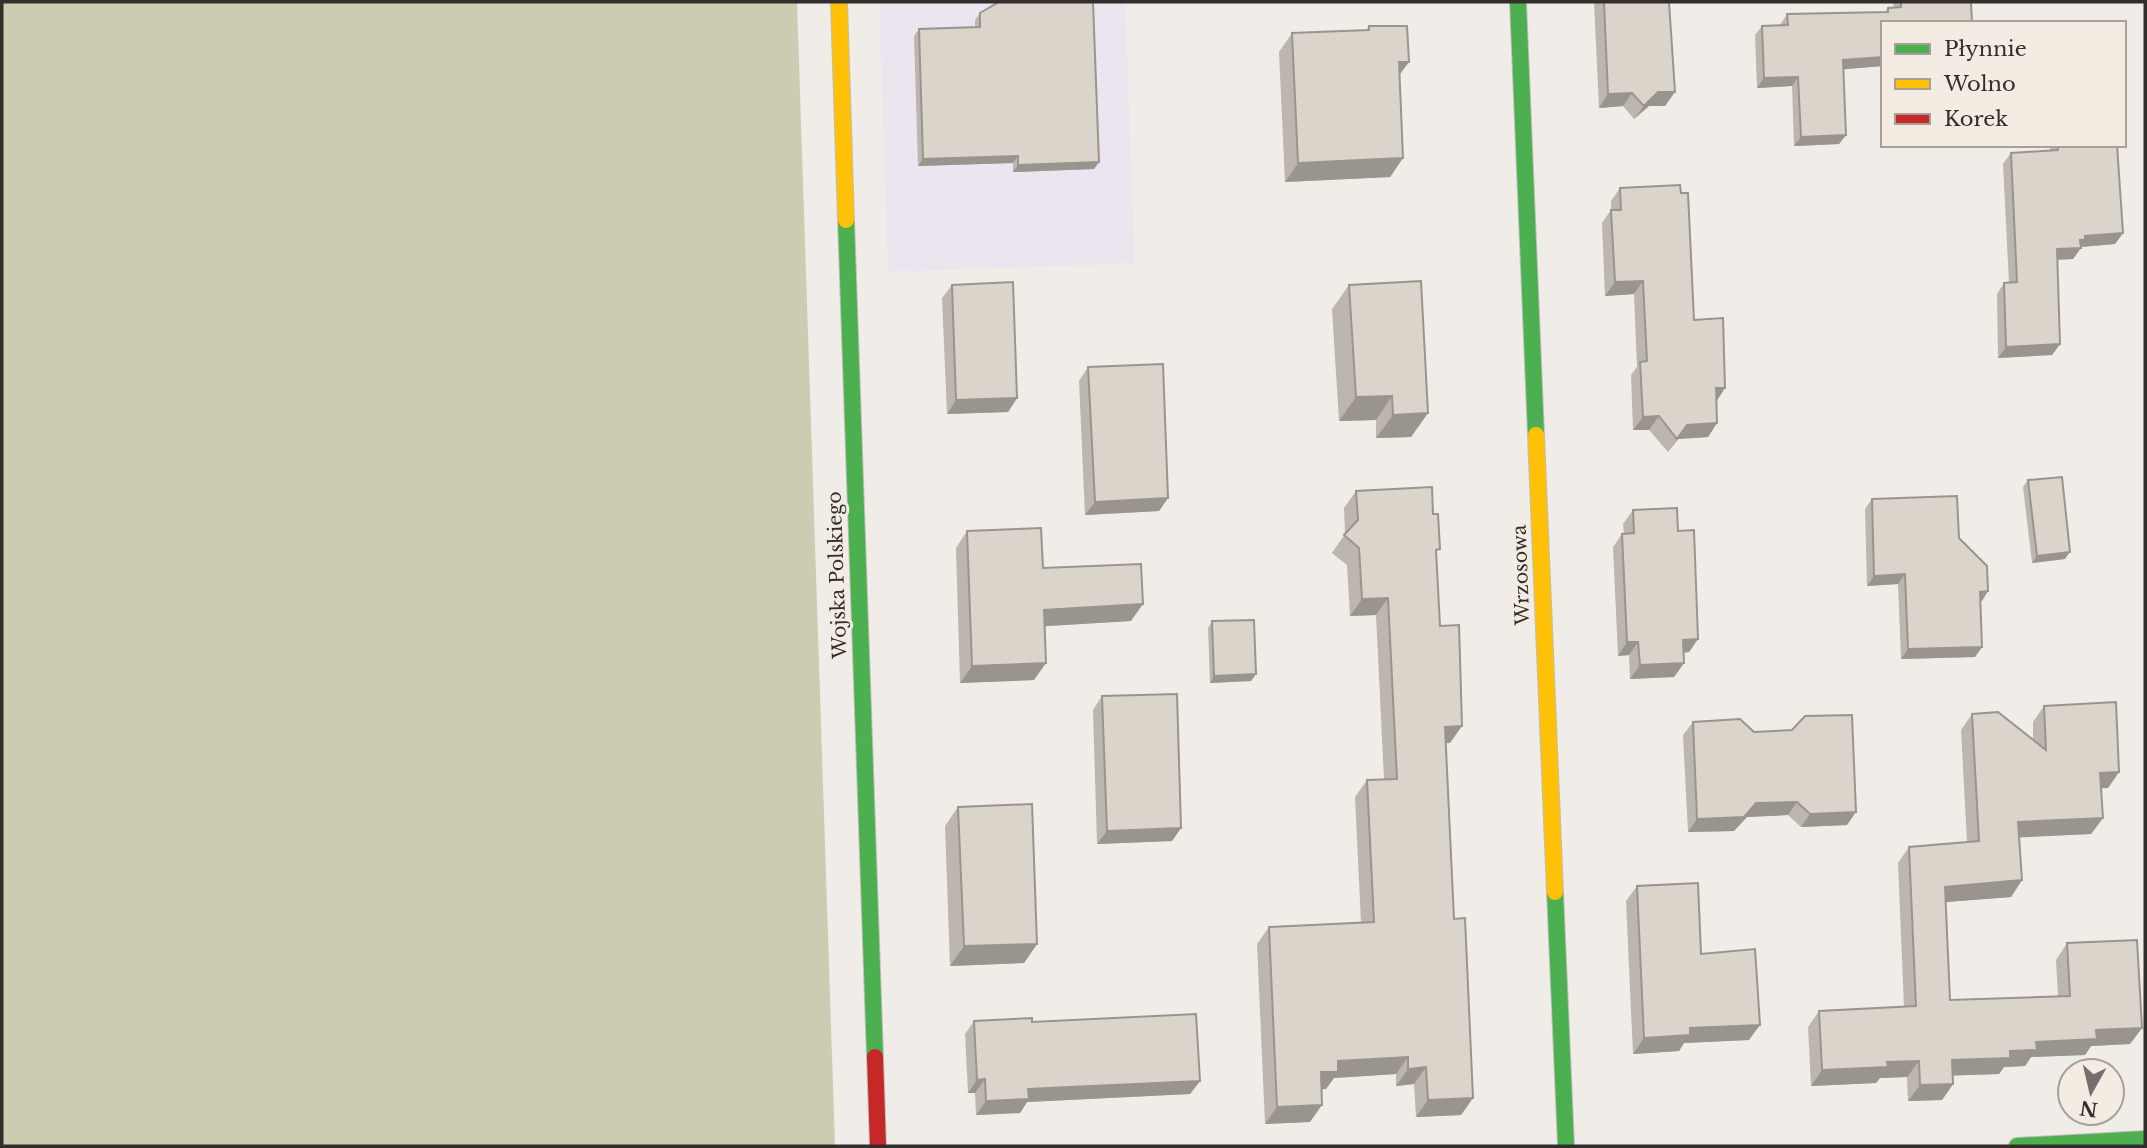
<svg xmlns="http://www.w3.org/2000/svg" width="2147" height="1148" font-family="'Libre Baskerville',serif">
	<rect width="100%" height="100%" fill="#f0ece7"/>
	<!-- industrial -->
	<path fill="#ebe5ef" d="M 879,2 L 1125,2 L 1135,263 L 888,272 Z"/>
	<!-- forest -->
	<path fill="#cdccb2" d="M 2,2 L 797,2 L 835,1146 L 2,1146 Z"/>
	<g fill="none" stroke-linecap="round" stroke-linejoin="round">
		<!-- fast casing -->
		<g stroke="#c2beba" stroke-width="18">
			<path id="fast" d="M 1518,2 L 1536,435
				M 846,220 L 875,1057
				M 1555,892 L 1566,1146
				M 2017,1146 L 2145,1139"/>
		</g>
		<!-- slow casing -->
		<g stroke="#c2beba" stroke-width="18">
			<path id="slow" d="M 839,2 L 846,220
				M 1536,435 L 1555,892"/>
		</g>
		<!-- jam casing -->
		<g stroke="#c2beba" stroke-width="18">
			<path id="jam" d="M 875,1057 L 878,1146"/>
		</g>
		<!-- fast -->
		<use href="#fast" stroke="#4caf50" stroke-width="16"/>
		<!-- slow -->
		<use href="#slow" stroke="#ffc107" stroke-width="16"/>
		<!-- jam -->
		<use href="#jam" stroke="#c62828" stroke-width="16"/>
	</g>
	<!-- wall -->
	<path fill="#bcb6af" d="M 1594,2 L 1669,2 L 1665,106 L 1649,106 L 1634,119 L 1623,106 L 1599,108 Z
		M 1893,2 L 1971,2 L 1883,23 L 1883,66 L 1843,69 L 1846,135 L 1839,144 L 1794,146 L 1792,86 L 1757,88 L 1755,35 L 1762,26 L 1780,25 L 1787,14 L 1885,12 L 1888,8 L 1894,8 Z
		M 980,13 L 1099,162 L 1094,169 L 1013,172 L 1013,163 L 918,166 L 914,36 L 919,29 L 975,27 L 975,20 Z
		M 1369,26 L 1399,76 L 1403,158 L 1390,177 L 1285,182 L 1279,52 L 1292,33 L 1366,30 Z
		M 2050,145 L 2117,145 L 2123,233 L 2115,244 L 2081,247 L 2073,259 L 2057,260 L 2060,344 L 2052,355 L 1998,358 L 1997,294 L 2004,283 L 2009,283 L 2003,164 L 2011,153 L 2050,151 Z
		M 1620,188 L 1694,320 L 1716,401 L 1717,423 L 1708,437 L 1678,439 L 1668,452 L 1649,430 L 1633,430 L 1631,375 L 1637,367 L 1634,294 L 1605,296 L 1602,223 L 1611,210 L 1611,201 Z
		M 952,285 L 1017,398 L 1008,412 L 947,414 L 942,298 Z
		M 1349,285 L 1428,413 L 1411,437 L 1376,438 L 1376,420 L 1339,421 L 1332,309 Z
		M 1088,367 L 1168,498 L 1159,511 L 1085,515 L 1079,381 Z
		M 2028,480 L 2065,559 L 2032,563 L 2023,487 Z
		M 1356,491 L 1436,554 L 1440,626 L 1450,743 L 1446,743 L 1454,919 L 1473,1098 L 1461,1115 L 1416,1117 L 1414,1084 L 1396,1086 L 1396,1074 L 1334,1078 L 1326,1089 L 1322,1089 L 1310,1122 L 1265,1124 L 1257,944 L 1269,927 L 1361,923 L 1355,797 L 1367,780 L 1384,779 L 1376,615 L 1350,616 L 1347,565 L 1332,553 L 1345,534 L 1344,508 Z
		M 1872,499 L 1959,538 L 1982,601 L 1980,601 L 1982,647 L 1975,657 L 1901,659 L 1898,584 L 1867,586 L 1865,509 Z
		M 1633,510 L 1678,531 L 1698,639 L 1689,652 L 1684,653 L 1684,663 L 1674,677 L 1630,679 L 1629,655 L 1618,656 L 1613,547 L 1622,534 L 1624,534 L 1623,524 Z
		M 967,531 L 1043,568 L 1131,621 L 1044,626 L 1034,680 L 960,683 L 956,548 Z
		M 1212,621 L 1256,674 L 1251,681 L 1210,683 L 1208,628 Z
		M 1102,696 L 1181,828 L 1172,841 L 1097,844 L 1093,710 Z
		M 2044,706 L 2119,772 L 2108,788 L 2101,788 L 2103,818 L 2091,834 L 2019,837 L 2022,880 L 2011,897 L 1945,902 L 1950,1000 L 2058,996 L 2056,960 L 2067,943 L 2142,1028 L 2130,1044 L 2091,1046 L 2085,1055 L 2031,1057 L 2025,1066 L 2004,1067 L 1999,1074 L 1953,1075 L 1953,1084 L 1942,1100 L 1908,1101 L 1907,1077 L 1880,1078 L 1876,1083 L 1811,1086 L 1808,1027 L 1819,1011 L 1904,1007 L 1898,863 L 1909,847 L 1967,842 L 1961,730 L 1972,714 L 2033,740 L 2033,722 Z
		M 1693,722 L 1847,825 L 1801,827 L 1788,815 L 1747,817 L 1734,831 L 1688,832 L 1683,735 Z
		M 958,807 L 1037,944 L 1024,963 L 950,966 L 945,826 Z
		M 1637,886 L 1701,954 L 1749,1040 L 1684,1043 L 1679,1051 L 1633,1054 L 1626,901 Z
		M 974,1021 L 1032,1022 L 1200,1081 L 1190,1094 L 1027,1102 L 1020,1113 L 976,1115 L 975,1093 L 968,1093 L 965,1034 Z"/>
	<!-- shaded-wall -->
	<path fill="#99948e" d="M 1883,57 L 1883,66 L 1836,70 L 1843,60 Z
		M 1399,62 L 1409,62 L 1395,81 Z
		M 1798,77 L 1792,86 L 1757,88 L 1764,78 Z
		M 1658,92 L 1675,92 L 1665,106 L 1649,106 L 1634,119 L 1644,106 Z
		M 1632,93 L 1623,106 L 1599,108 L 1608,94 Z
		M 1846,135 L 1839,144 L 1794,146 L 1801,137 Z
		M 1018,156 L 1013,163 L 918,166 L 923,159 Z
		M 1403,158 L 1390,177 L 1285,182 L 1298,163 Z
		M 1099,162 L 1094,169 L 1013,172 L 1018,165 Z
		M 2123,233 L 2115,244 L 2080,247 L 2081,248 L 2073,259 L 2049,260 L 2057,249 L 2080,240 L 2085,236 Z
		M 1643,281 L 1634,294 L 1605,296 L 1615,282 Z
		M 2060,344 L 2052,355 L 1998,358 L 2006,347 Z
		M 1716,388 L 1725,388 L 1716,402 Z
		M 1392,396 L 1376,420 L 1339,421 L 1356,397 Z
		M 1017,398 L 1008,412 L 947,414 L 956,400 Z
		M 1428,413 L 1411,437 L 1376,438 L 1393,415 Z
		M 1659,416 L 1649,430 L 1633,430 L 1643,417 Z
		M 1717,423 L 1708,437 L 1678,439 L 1668,452 L 1687,425 Z
		M 1168,498 L 1159,511 L 1085,515 L 1095,502 Z
		M 2070,552 L 2065,559 L 2032,563 L 2037,556 Z
		M 1905,574 L 1898,584 L 1867,586 L 1874,576 Z
		M 1988,591 L 1982,601 L 1973,602 L 1980,592 Z
		M 1388,598 L 1376,615 L 1350,616 L 1362,599 Z
		M 1143,604 L 1131,621 L 1032,627 L 1044,610 Z
		M 1698,639 L 1689,652 L 1674,653 L 1683,640 Z
		M 1627,642 L 1638,642 L 1629,655 L 1618,656 Z
		M 1982,647 L 1975,657 L 1901,659 L 1908,649 Z
		M 1046,663 L 1034,680 L 960,683 L 972,666 Z
		M 1684,663 L 1674,677 L 1630,679 L 1640,665 Z
		M 1256,674 L 1251,681 L 1210,683 L 1214,676 Z
		M 1462,726 L 1450,743 L 1433,744 L 1445,727 Z
		M 2119,772 L 2108,788 L 2089,789 L 2100,773 Z
		M 1797,802 L 1788,815 L 1747,817 L 1734,831 L 1688,832 L 1697,819 L 1756,803 Z
		M 1856,812 L 1847,825 L 1801,827 L 1810,814 Z
		M 2103,818 L 2091,834 L 2007,838 L 2018,822 Z
		M 1181,828 L 1172,841 L 1097,844 L 1107,831 Z
		M 2022,880 L 2011,897 L 1934,903 L 1945,887 Z
		M 1037,944 L 1024,963 L 950,966 L 964,946 Z
		M 1760,1025 L 1749,1040 L 1684,1043 L 1679,1051 L 1633,1054 L 1644,1038 L 1690,1028 Z
		M 2142,1028 L 2130,1044 L 2091,1046 L 2085,1055 L 2031,1057 L 2025,1066 L 2004,1067 L 1999,1074 L 1941,1076 L 1952,1060 L 2010,1051 L 2036,1042 L 2096,1030 Z
		M 1408,1057 L 1396,1074 L 1334,1078 L 1326,1089 L 1309,1089 L 1321,1072 L 1338,1061 Z
		M 1919,1061 L 1907,1077 L 1880,1078 L 1876,1083 L 1811,1086 L 1822,1070 L 1887,1062 Z
		M 1426,1067 L 1414,1084 L 1396,1086 L 1408,1069 Z
		M 985,1079 L 975,1093 L 968,1093 L 977,1080 Z
		M 1200,1081 L 1190,1094 L 1027,1102 L 1020,1113 L 976,1115 L 986,1101 L 1028,1089 Z
		M 1953,1084 L 1942,1100 L 1908,1101 L 1920,1085 Z
		M 1473,1098 L 1461,1115 L 1416,1117 L 1428,1100 Z
		M 1322,1105 L 1310,1122 L 1265,1124 L 1277,1107 Z"/>
	<!-- building -->
	<path fill="#dbd4cb" stroke="#99948e" stroke-width="2" d="M 999,2 L 1093,2 L 1099,162 L 1018,165 L 1018,156 L 923,159 L 919,29 L 980,27 L 980,13 Z
		M 1604,2 L 1669,2 L 1675,92 L 1658,92 L 1644,106 L 1632,93 L 1608,94 Z
		M 1901,2 L 1971,2 L 1972,23 L 1883,23 L 1883,57 L 1843,60 L 1846,135 L 1801,137 L 1798,77 L 1764,78 L 1762,26 L 1788,25 L 1787,14 L 1888,12 L 1888,8 L 1901,7 Z
		M 1369,26 L 1407,26 L 1409,62 L 1399,62 L 1403,158 L 1298,163 L 1292,33 L 1369,30 Z
		M 2058,145 L 2117,145 L 2123,233 L 2085,236 L 2085,240 L 2080,240 L 2081,248 L 2057,249 L 2060,344 L 2006,347 L 2004,283 L 2017,282 L 2011,153 L 2058,150 Z
		M 1680,185 L 1681,193 L 1688,193 L 1694,320 L 1723,318 L 1725,388 L 1716,388 L 1717,423 L 1687,425 L 1677,439 L 1659,416 L 1643,417 L 1640,362 L 1647,361 L 1643,281 L 1615,282 L 1611,210 L 1621,210 L 1620,188 Z
		M 1421,281 L 1428,413 L 1393,415 L 1392,396 L 1356,397 L 1349,285 Z
		M 1013,282 L 1017,398 L 956,400 L 952,285 Z
		M 1163,364 L 1168,498 L 1095,502 L 1088,367 Z
		M 2062,477 L 2070,552 L 2037,556 L 2028,480 Z
		M 1432,487 L 1433,514 L 1438,514 L 1440,549 L 1436,550 L 1440,626 L 1459,625 L 1462,726 L 1445,727 L 1454,919 L 1465,918 L 1473,1098 L 1428,1100 L 1426,1067 L 1408,1069 L 1408,1057 L 1338,1061 L 1338,1072 L 1321,1072 L 1322,1105 L 1277,1107 L 1269,927 L 1374,922 L 1367,780 L 1397,779 L 1388,598 L 1362,599 L 1359,548 L 1344,535 L 1358,520 L 1356,491 Z
		M 1957,496 L 1959,538 L 1987,566 L 1988,591 L 1980,592 L 1982,647 L 1908,649 L 1905,574 L 1874,576 L 1872,499 Z
		M 1677,508 L 1678,531 L 1694,530 L 1698,639 L 1683,640 L 1684,663 L 1640,665 L 1638,642 L 1627,642 L 1622,534 L 1634,533 L 1633,510 Z
		M 1041,528 L 1043,568 L 1141,564 L 1143,604 L 1044,610 L 1046,663 L 972,666 L 967,531 Z
		M 1254,620 L 1256,674 L 1214,676 L 1212,621 Z
		M 1177,694 L 1181,828 L 1107,831 L 1102,696 Z
		M 2116,702 L 2119,772 L 2100,773 L 2103,818 L 2018,822 L 2022,880 L 1945,887 L 1950,1000 L 2070,996 L 2067,943 L 2137,940 L 2142,1028 L 2096,1030 L 2097,1039 L 2036,1042 L 2037,1050 L 2010,1051 L 2010,1058 L 1952,1060 L 1953,1084 L 1920,1085 L 1919,1061 L 1887,1062 L 1888,1067 L 1822,1070 L 1819,1011 L 1916,1006 L 1909,847 L 1979,841 L 1972,714 L 1998,712 L 2046,750 L 2044,706 Z
		M 1852,715 L 1856,812 L 1810,814 L 1797,802 L 1756,803 L 1744,817 L 1697,819 L 1693,722 L 1740,719 L 1754,732 L 1792,730 L 1805,716 Z
		M 1032,804 L 1037,944 L 964,946 L 958,807 Z
		M 1698,883 L 1701,954 L 1755,949 L 1760,1025 L 1690,1028 L 1690,1035 L 1644,1038 L 1637,886 Z
		M 1196,1014 L 1200,1081 L 1028,1089 L 1029,1099 L 986,1101 L 985,1079 L 977,1080 L 974,1021 L 1032,1018 L 1032,1022 Z"/>
	<g text-anchor="middle" dominant-baseline="central" stroke-width="6" stroke-linejoin="round" paint-order="stroke">
		<!-- street labels -->
		<g font-size="19" fill="#322e2b" stroke="#f4ece3">
			<text transform="translate(837 575) rotate(-92)">Wojska Polskiego</text>
			<text transform="translate(1521 575) rotate(-92)">Wrzosowa</text>
		</g>
	</g>
	<!-- border -->
	<rect width="2147" height="1148" fill="none" stroke="#322e2b" stroke-width="7"/>
	<!-- legend -->
	<rect x="1881" y="21" width="245" height="126" fill="#f4ece3" stroke="#a6a099" stroke-width="2"/>
	<rect x="1895" y="44" width="35" height="10" fill="#4caf50" stroke="#a6a099" stroke-width="2"/>
	<text x="1944" y="56" font-size="21" fill="#322e2b">Płynnie</text>
	<rect x="1895" y="79" width="35" height="10" fill="#ffc107" stroke="#a6a099" stroke-width="2"/>
	<text x="1944" y="91" font-size="21" fill="#322e2b">Wolno</text>
	<rect x="1895" y="114" width="35" height="10" fill="#c62828" stroke="#a6a099" stroke-width="2"/>
	<text x="1944" y="126" font-size="21" fill="#322e2b">Korek</text>
	<!-- north arrow -->
	<g transform="translate(2091 1092) rotate(188)"><circle r="33" fill="#f4ece3" stroke="#a6a099" stroke-width="2"/>
	<path d="M0-5L12 26L0 18L-12 26Z" fill="#74706d"/>
	<text y="-10" font-size="19" font-weight="bold" text-anchor="middle" fill="#322e2b">N</text>
	</g>
</svg>
